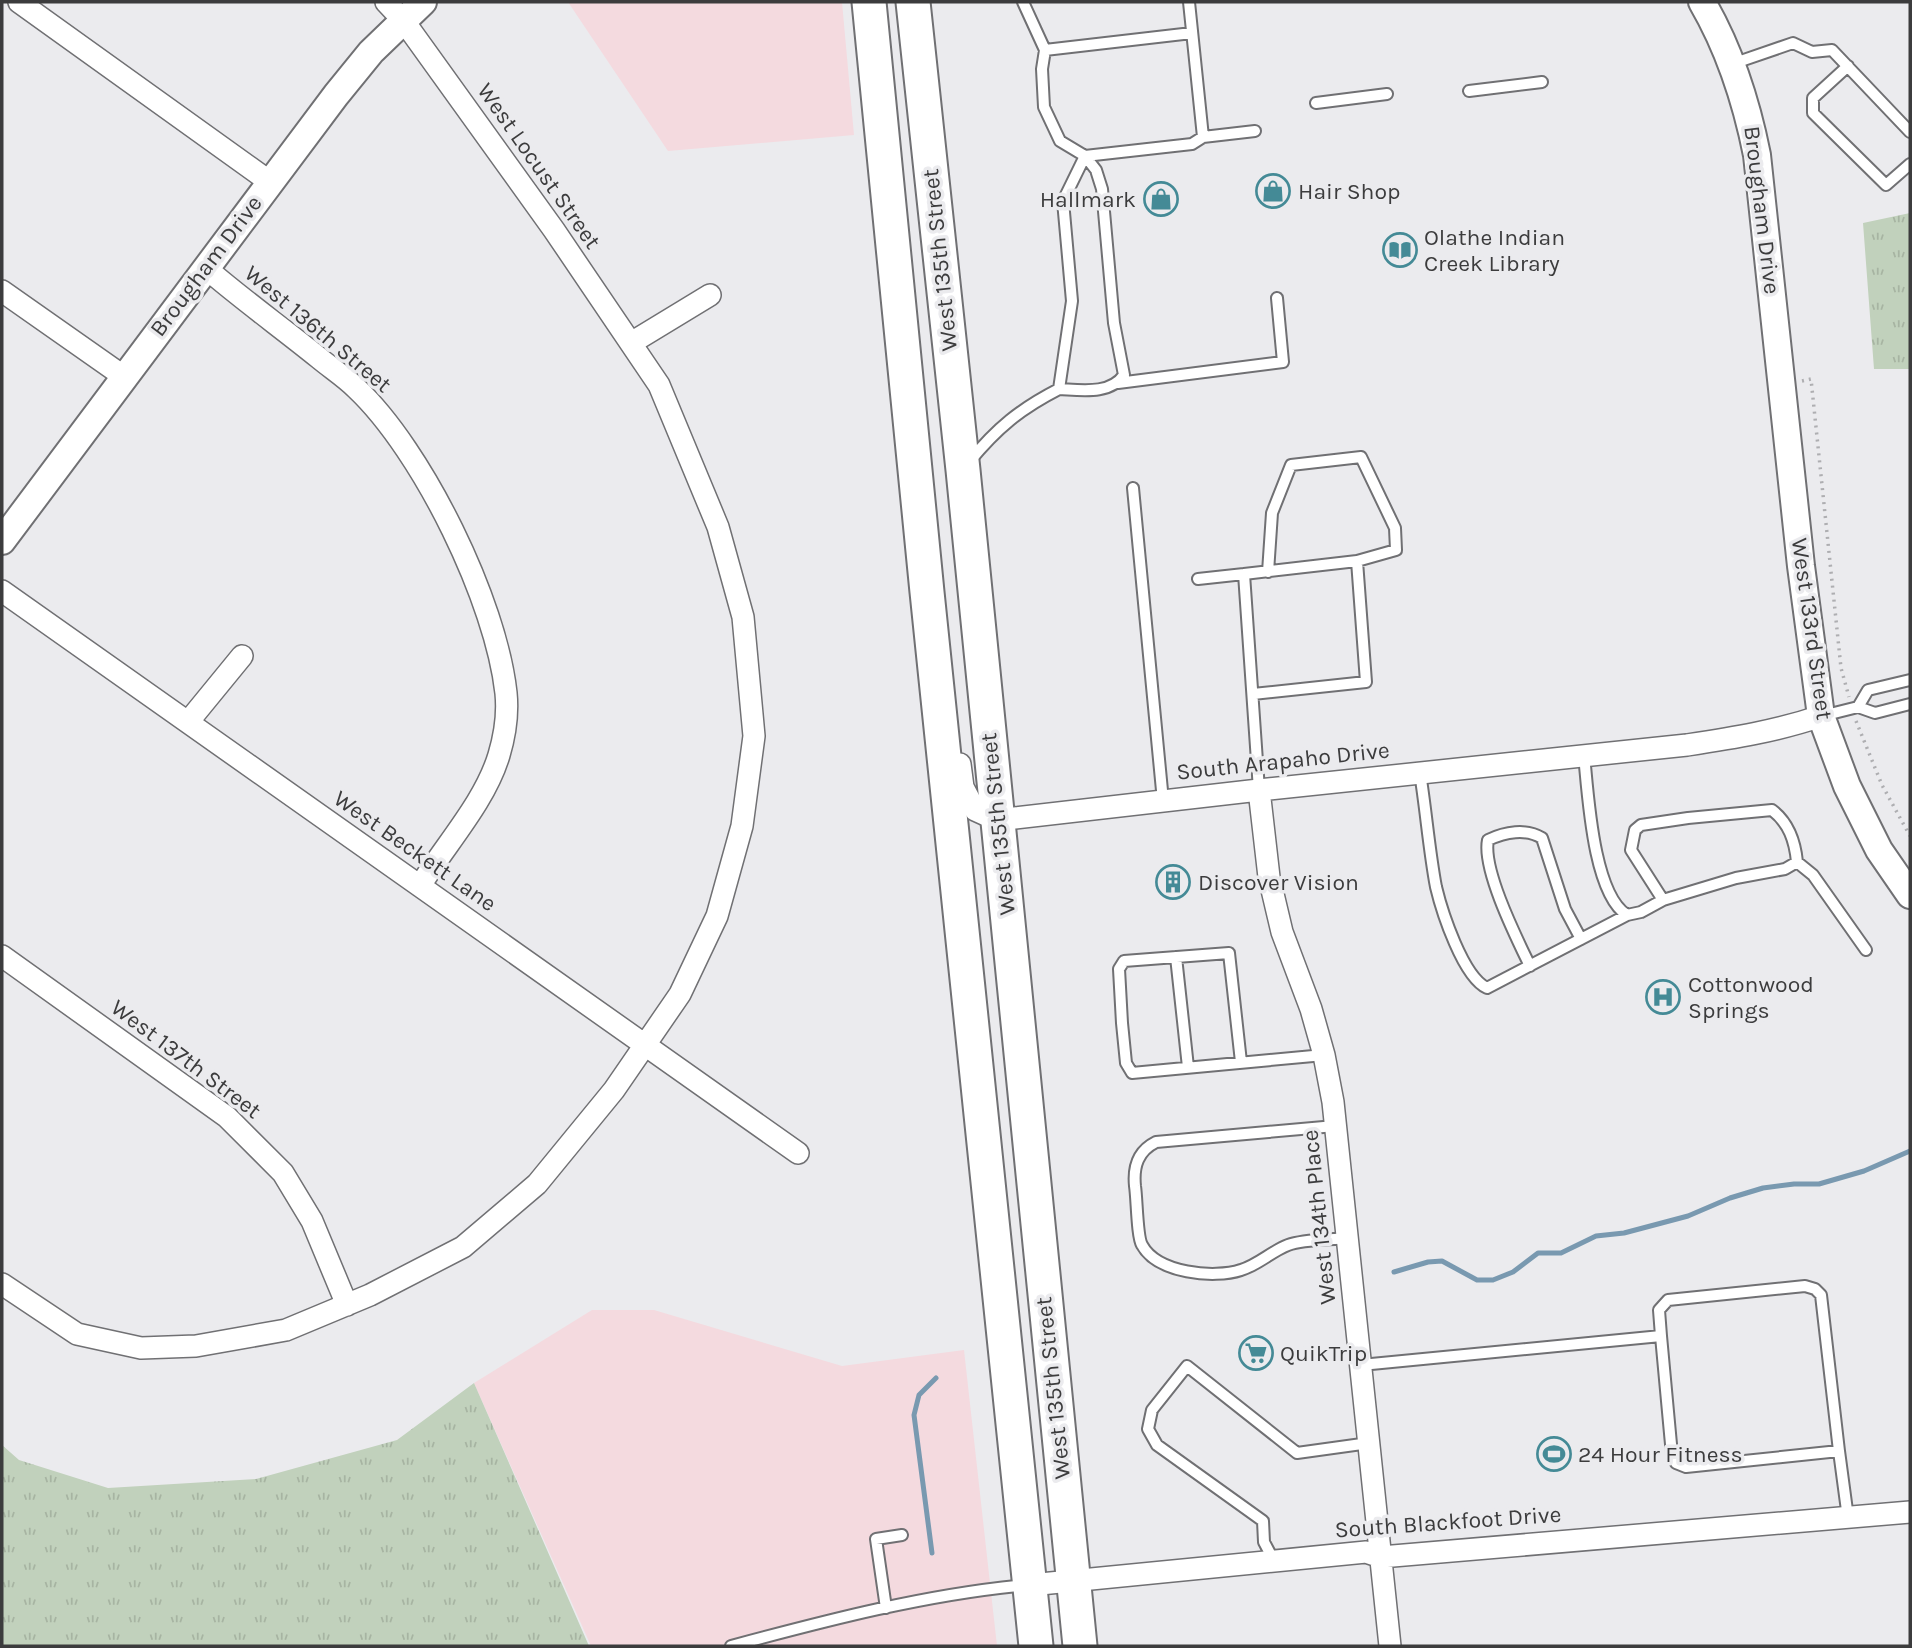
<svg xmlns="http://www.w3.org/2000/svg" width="1912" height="1648" font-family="Karla,sans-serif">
	<defs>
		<pattern id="park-tufts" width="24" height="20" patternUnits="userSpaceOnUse" patternTransform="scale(1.75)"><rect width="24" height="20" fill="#c1d1bc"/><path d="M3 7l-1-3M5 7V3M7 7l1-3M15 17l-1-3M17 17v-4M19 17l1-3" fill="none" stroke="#a7b4a2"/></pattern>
	</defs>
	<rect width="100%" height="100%" fill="#ebebee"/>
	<!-- commercial -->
	<path fill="#f4dadf" d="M 568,2 L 842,2 L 854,135 L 668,151 Z
		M 592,1310 L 654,1310 L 842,1366 L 964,1350 L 997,1646 L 591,1646 L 474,1383 Z"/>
	<!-- park -->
	<path fill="url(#park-tufts)" d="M 1910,213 L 1910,369 L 1874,369 L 1863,223 Z
		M 474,1383 L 589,1646 L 2,1646 L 2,1445 L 19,1460 L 108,1488 L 256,1479 L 397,1440 Z"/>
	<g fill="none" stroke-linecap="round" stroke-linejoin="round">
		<!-- stream -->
		<path stroke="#7999b0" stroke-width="5" d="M 1394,1272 L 1428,1262 L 1442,1261 L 1477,1280 L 1493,1280 L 1513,1272 L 1538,1253 L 1561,1253 L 1596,1236 L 1624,1233 L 1688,1216 L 1730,1198 L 1763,1188 L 1794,1184 L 1819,1184 L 1864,1171 L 1910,1151
			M 932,1553 L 914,1415 L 919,1395 L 936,1378"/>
		<!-- service casing -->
		<g stroke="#707073" stroke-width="14">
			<path id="service" d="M 1189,2 L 1203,137
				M 1045,50 L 1192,33
				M 1732,64 L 1793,43 L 1812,52 L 1832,50 L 1910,132
				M 1848,66 L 1813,98 L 1813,113 L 1886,185 L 1910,164
				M 1469,91 L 1542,82
				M 1316,103 L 1387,94
				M 1085,156 L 1192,144 L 1203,137 L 1255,131
				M 1118,383 L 1283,362 L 1277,298
				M 1059,389 C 1081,390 1110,395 1124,375 L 1114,323 L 1102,189 L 1096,170 L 1085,156
				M 969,462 C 997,428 1020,409 1059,389 L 1072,301 L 1063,201 L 1085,156 L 1060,141 L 1044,107 L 1042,69 L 1045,50 L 1023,2
				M 1133,488 L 1163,801
				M 1198,579 L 1244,574
				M 1253,694 L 1366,682 L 1357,561 L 1396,550 L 1395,528 L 1361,457 L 1291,465 L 1272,513 L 1268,572
				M 1858,707 L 1868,690 L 1910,680
				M 1822,716 L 1858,707 L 1875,713 L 1910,704
				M 1584,755 C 1588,794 1593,894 1627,915 L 1641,912 L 1663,900 L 1736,878 L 1785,869 L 1797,862 C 1795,841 1789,823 1772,810 L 1688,818 L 1641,825 L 1635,830 L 1631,850 L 1663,900
				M 1420,773 C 1426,810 1429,850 1436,887 C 1442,912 1463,977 1487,988 L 1627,915
				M 1259,790 L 1244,574 L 1357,561
				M 1797,862 L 1813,875 L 1866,950
				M 1176,957 L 1188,1067
				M 1530,966 C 1516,937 1482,869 1488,840 C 1505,832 1526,828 1542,838 L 1565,909 L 1581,939
				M 1241,1062 L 1229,953 L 1124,961 L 1119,969 L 1122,1023 L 1126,1063 L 1132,1073 L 1324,1055
				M 1335,1126 L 1156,1142 C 1138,1151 1133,1166 1135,1186 C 1137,1199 1137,1237 1142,1245 C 1157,1273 1214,1279 1241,1270 C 1258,1265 1272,1251 1288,1245 C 1305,1239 1329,1240 1347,1238
				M 1661,1336 L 1659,1310 L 1668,1300 L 1805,1286 L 1815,1289 L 1821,1295 L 1839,1451
				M 1361,1365 L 1661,1336 L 1672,1455 L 1676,1463 L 1686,1467 L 1839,1451 L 1848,1518
				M 1274,1561 L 1264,1542 L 1263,1521 L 1157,1445 L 1148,1429 L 1152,1410 L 1187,1366 L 1297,1453 L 1369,1443
				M 886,1608 L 876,1539 L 902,1535
				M 731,1646 C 828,1620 927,1594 1027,1585"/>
		</g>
		<!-- minor casing -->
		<g stroke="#707073" stroke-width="24">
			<path id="minor" d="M 19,2 L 270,182
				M 207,269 C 243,300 282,328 319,358 C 331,368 345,377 356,388 C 423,451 496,601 506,693 C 508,713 505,735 499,755 C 485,802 445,845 420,886
				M 2,291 L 123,376
				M 631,343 L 710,295
				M 2,591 L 798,1153
				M 188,722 L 242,656
				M 960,764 L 963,787 L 975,810 L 997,820 L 1259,790 L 1687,745 C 1733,738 1777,731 1821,716
				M 1259,790 L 1269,877 L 1282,932 L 1311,1009 L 1324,1055 L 1333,1102 L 1390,1646
				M 2,956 L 227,1117 L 283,1173 L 312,1221 L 347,1305
				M 2,1284 L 77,1334 L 141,1348 L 196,1346 L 286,1330 L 370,1295 L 463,1247 L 537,1184 L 614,1090 L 680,994 L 717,916 L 742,826 L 754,736 L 743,617 L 718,527 L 659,385 L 554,230 L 403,20 L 386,2
				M 1030,1585 L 1366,1552 L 1381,1557 L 1910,1512"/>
		</g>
		<!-- tertiary casing -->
		<g stroke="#707073" stroke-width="30">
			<path id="tertiary" d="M 1702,2 C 1730,50 1746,100 1757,155 L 1801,566 L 1821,716 L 1847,786 L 1879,850 L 1910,895
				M 2,541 L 336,95 L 371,52 L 423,2"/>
		</g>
		<!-- primary casing -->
		<g stroke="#707073" stroke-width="37">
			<path id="primary" d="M 869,2 L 927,592 L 1036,1646
				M 913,2 L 963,470 L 1080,1646"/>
		</g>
		<!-- path -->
		<path stroke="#aeaeb1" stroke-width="3.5" stroke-dasharray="2 5" stroke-linecap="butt" d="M 1802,381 L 1811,379 L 1841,668 L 1849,697
			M 1856,721 L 1882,785 L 1910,836"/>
		<!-- service -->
		<use href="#service" stroke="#fff" stroke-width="10"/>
		<!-- minor -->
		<use href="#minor" stroke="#fff" stroke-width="21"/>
		<!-- tertiary -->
		<use href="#tertiary" stroke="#fff" stroke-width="26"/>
		<!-- primary -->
		<use href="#primary" stroke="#fff" stroke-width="33"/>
	</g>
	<!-- icons -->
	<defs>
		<g id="shop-ring" transform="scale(1.75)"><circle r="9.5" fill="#ebebee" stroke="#448a96" stroke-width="1.5"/><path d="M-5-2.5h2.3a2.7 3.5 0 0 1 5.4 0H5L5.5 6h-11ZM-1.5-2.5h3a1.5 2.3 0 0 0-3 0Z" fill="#448a96"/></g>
		<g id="library-ring" transform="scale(1.75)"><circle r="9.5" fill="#ebebee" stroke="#448a96" stroke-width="1.5"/><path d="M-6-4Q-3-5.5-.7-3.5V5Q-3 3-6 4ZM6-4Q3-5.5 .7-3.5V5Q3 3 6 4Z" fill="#448a96"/></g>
		<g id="building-ring" transform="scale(1.75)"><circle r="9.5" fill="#ebebee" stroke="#448a96" stroke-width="1.5"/><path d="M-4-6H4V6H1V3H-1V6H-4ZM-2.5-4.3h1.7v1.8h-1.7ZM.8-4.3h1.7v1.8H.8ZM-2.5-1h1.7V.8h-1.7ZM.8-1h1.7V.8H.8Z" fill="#448a96"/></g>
		<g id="hospital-ring" transform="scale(1.75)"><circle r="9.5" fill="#ebebee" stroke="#448a96" stroke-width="1.5"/><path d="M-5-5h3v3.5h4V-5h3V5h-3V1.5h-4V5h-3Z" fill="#448a96"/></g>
		<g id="supermarket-ring" transform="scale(1.75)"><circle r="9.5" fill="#ebebee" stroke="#448a96" stroke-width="1.5"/><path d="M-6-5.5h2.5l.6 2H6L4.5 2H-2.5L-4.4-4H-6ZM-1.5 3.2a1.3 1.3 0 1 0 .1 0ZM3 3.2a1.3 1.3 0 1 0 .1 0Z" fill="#448a96"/></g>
		<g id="stadium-ring" transform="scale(1.75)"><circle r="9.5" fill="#ebebee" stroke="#448a96" stroke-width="1.5"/><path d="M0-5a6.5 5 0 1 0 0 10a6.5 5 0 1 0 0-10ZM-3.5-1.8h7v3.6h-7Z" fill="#448a96"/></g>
	</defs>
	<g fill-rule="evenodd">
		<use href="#shop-ring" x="1273" y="191"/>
		<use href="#shop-ring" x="1161" y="199"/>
		<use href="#library-ring" x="1400" y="250"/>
		<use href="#building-ring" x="1173" y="882"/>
		<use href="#hospital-ring" x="1663" y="997"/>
		<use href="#supermarket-ring" x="1256" y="1353"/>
		<use href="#stadium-ring" x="1554" y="1454"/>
	</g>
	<g text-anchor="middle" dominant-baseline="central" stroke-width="7" stroke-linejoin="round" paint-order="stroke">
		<!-- street labels -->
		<g font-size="23" fill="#3c3c3d" stroke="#ebebee">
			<text transform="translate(539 166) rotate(55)">West Locust Street</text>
			<text transform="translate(1762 210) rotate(83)">Brougham Drive</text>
			<text transform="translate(940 260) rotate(-96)">West 135th Street</text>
			<text transform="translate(206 266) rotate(-53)">Brougham Drive</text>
			<text transform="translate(318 329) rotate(40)">West 136th Street</text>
			<text transform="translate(1812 629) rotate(82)">West 133rd Street</text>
			<text transform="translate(1283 761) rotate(-6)">South Arapaho Drive</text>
			<text transform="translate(998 824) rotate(-96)">West 135th Street</text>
			<text transform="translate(415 851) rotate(35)">West Beckett Lane</text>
			<text transform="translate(186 1059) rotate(37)">West 137th Street</text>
			<text transform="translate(1319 1217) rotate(-96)">West 134th Place</text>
			<text transform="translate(1053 1388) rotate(-96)">West 135th Street</text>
			<text transform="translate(1448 1522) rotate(-4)">South Blackfoot Drive</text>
		</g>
		<!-- poi labels -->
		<g font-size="23" fill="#3c3c3d" stroke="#ebebee" text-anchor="start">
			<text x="1298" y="191">Hair Shop</text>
			<text x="1136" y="199" text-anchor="end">Hallmark</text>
			<text x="1424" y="237">Olathe Indian<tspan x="1424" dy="26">Creek Library</tspan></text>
			<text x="1198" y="882">Discover Vision</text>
			<text x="1688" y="984">Cottonwood<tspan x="1688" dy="26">Springs</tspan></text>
			<text x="1280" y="1353">QuikTrip</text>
			<text x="1578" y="1454">24 Hour Fitness</text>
		</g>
	</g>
	<!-- border -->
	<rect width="1912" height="1648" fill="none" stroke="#3c3c3d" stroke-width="7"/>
</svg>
